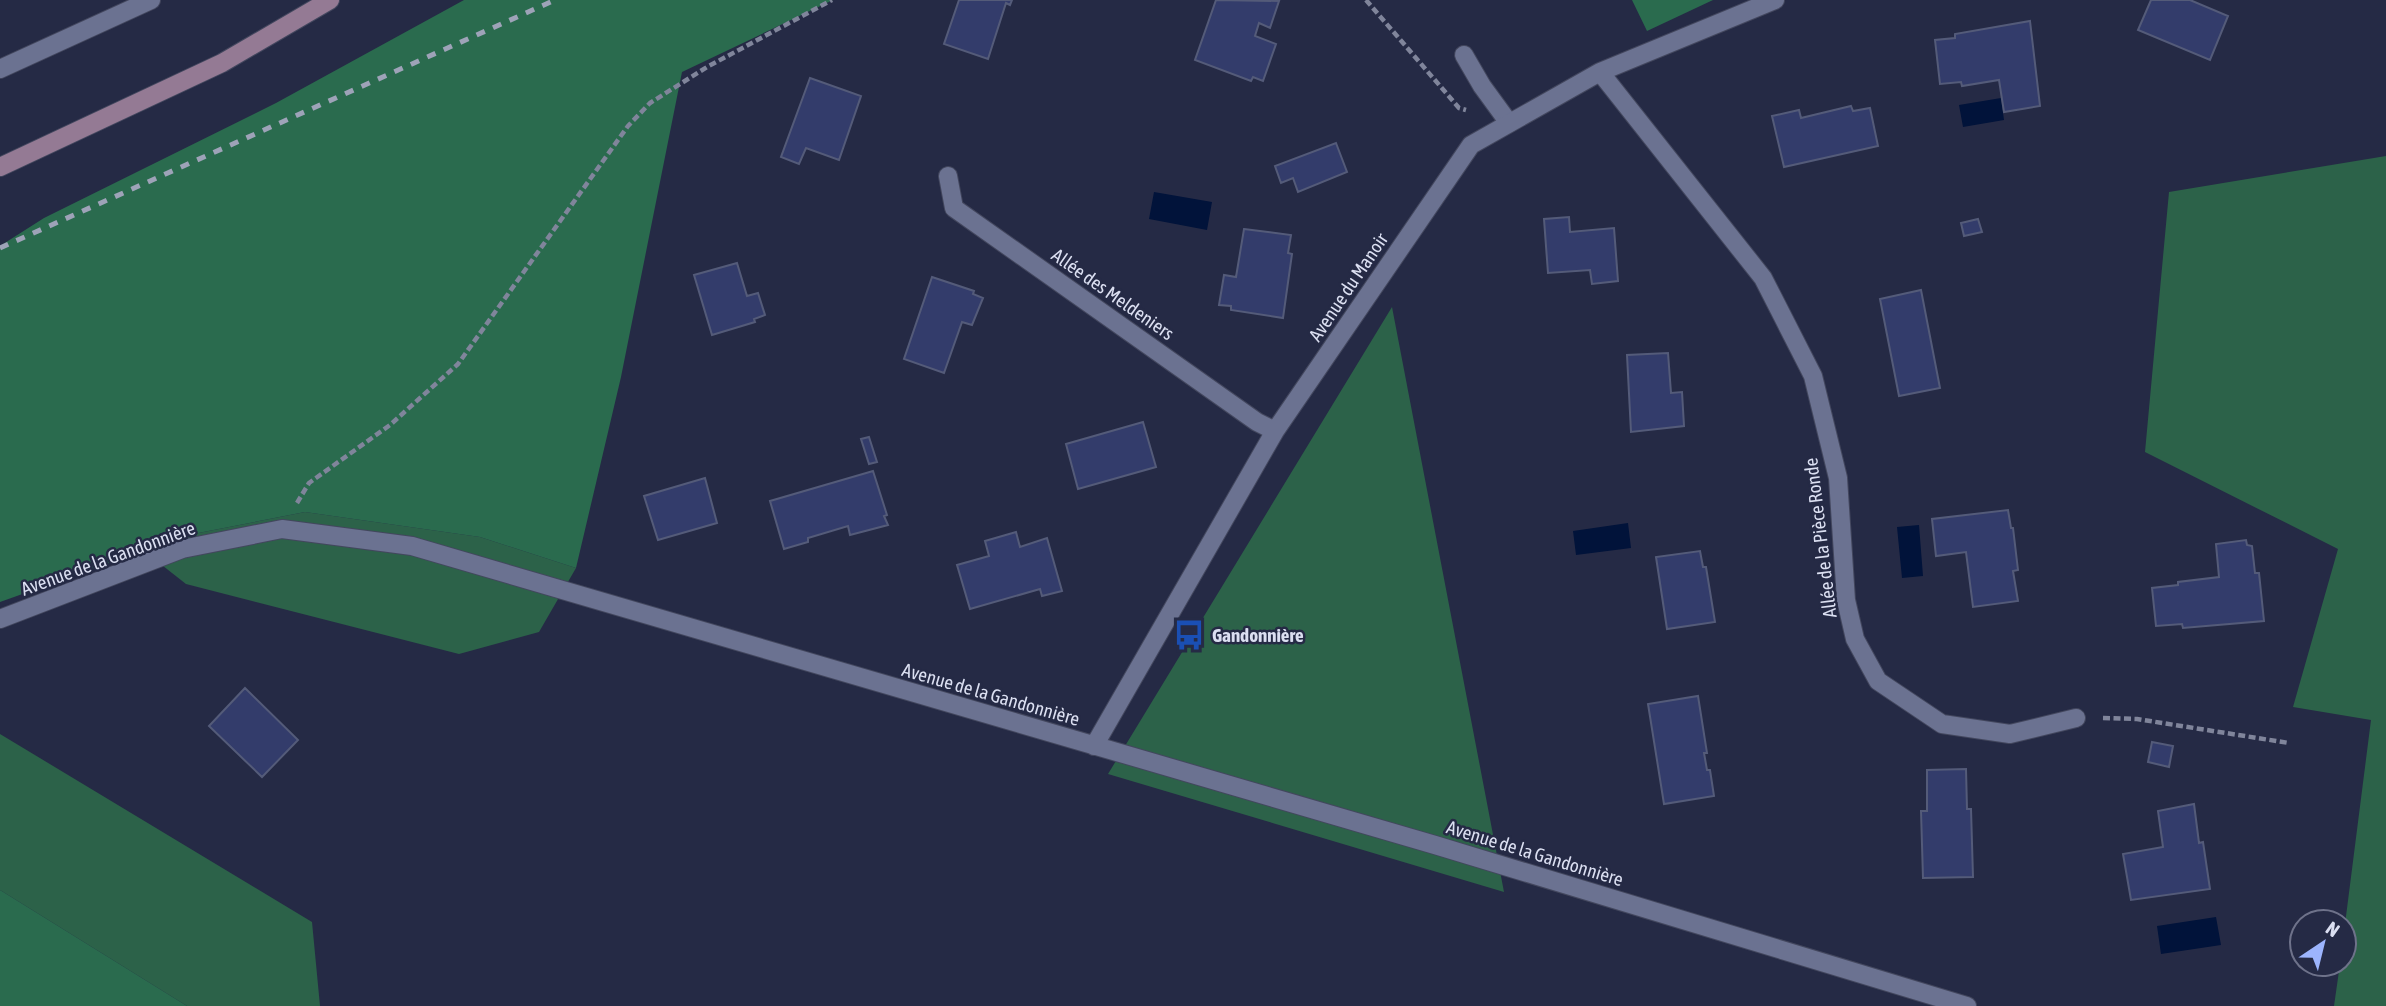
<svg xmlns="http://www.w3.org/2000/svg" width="2386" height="1006" font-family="'Asap Condensed',sans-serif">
	<rect width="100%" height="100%" fill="#252a45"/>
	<!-- green -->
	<path fill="#2c6249" d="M 2386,156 L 2386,1006 L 2334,1006 L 2340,964 L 2344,964 L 2344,932 L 2371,720 L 2293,707 L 2338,549 L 2145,452 L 2169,192 Z
		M 1392,307 L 1504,892 L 1108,774 Z
		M 305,512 L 480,537 L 576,568 L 539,632 L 459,654 L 186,584 L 144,551 L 188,535 Z
		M 0,734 L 312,922 L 320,1006 L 187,1006 L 0,890 Z"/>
	<!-- forest -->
	<path fill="#2a6b4e" d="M 464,0 L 833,0 L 682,72 L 621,377 L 576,568 L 480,537 L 305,512 L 188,535 L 0,602 L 0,246 L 44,218 L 276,103 Z
		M 1632,0 L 1713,0 L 1647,31 Z
		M 0,890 L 187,1006 L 0,1006 Z"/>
	<!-- water -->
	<path fill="#01133a" d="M 2001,98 L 2004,120 L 1963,127 L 1959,105 Z
		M 1154,192 L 1212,202 L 1207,230 L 1149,219 Z
		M 1628,523 L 1631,548 L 1576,555 L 1573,531 Z
		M 1919,525 L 1923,576 L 1902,578 L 1897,527 Z
		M 2216,917 L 2221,945 L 2161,954 L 2157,926 Z"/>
	<!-- building -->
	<path fill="#333c6b" stroke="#545b79" stroke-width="2" d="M 959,0 L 1012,0 L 1010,5 L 1006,3 L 988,59 L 944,44 Z
		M 1216,0 L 1279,1 L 1270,28 L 1259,23 L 1255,36 L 1276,44 L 1263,81 L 1253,77 L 1251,81 L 1195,60 Z
		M 2151,0 L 2190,0 L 2228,16 L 2210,60 L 2138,30 Z
		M 2030,21 L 2040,106 L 2004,112 L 1999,80 L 1962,86 L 1961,82 L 1940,84 L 1935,40 L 1955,38 L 1955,34 Z
		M 810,78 L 861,96 L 839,160 L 806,148 L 799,164 L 781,157 Z
		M 1851,106 L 1853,111 L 1870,108 L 1878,146 L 1784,167 L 1772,116 L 1799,110 L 1801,118 Z
		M 1336,143 L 1347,172 L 1298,192 L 1293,178 L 1281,183 L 1275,166 Z
		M 1569,217 L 1570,232 L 1614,228 L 1618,281 L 1592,284 L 1590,270 L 1548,273 L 1544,219 Z
		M 1978,219 L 1982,232 L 1964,236 L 1961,223 Z
		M 1244,229 L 1291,235 L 1288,253 L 1292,254 L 1283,318 L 1231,310 L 1231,306 L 1219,305 L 1224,275 L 1236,277 Z
		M 737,263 L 747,296 L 758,293 L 765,315 L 754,319 L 755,322 L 712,335 L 694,275 Z
		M 932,277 L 974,291 L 973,294 L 983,298 L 972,325 L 962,322 L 944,373 L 904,359 Z
		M 1921,290 L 1940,388 L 1899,396 L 1880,299 Z
		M 1668,353 L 1671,393 L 1682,392 L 1684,426 L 1631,432 L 1627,355 Z
		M 1143,422 L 1156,467 L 1078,489 L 1066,444 Z
		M 869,437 L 877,462 L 869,464 L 861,439 Z
		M 873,471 L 887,515 L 884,516 L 888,525 L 850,535 L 848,526 L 808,538 L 808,542 L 784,549 L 770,501 Z
		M 705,478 L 717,523 L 658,540 L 644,496 Z
		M 2008,510 L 2011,528 L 2013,528 L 2018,570 L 2013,571 L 2018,601 L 1973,607 L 1966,552 L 1936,556 L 1932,519 Z
		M 1016,532 L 1020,547 L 1047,538 L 1062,591 L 1042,596 L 1040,589 L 970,609 L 957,565 L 989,556 L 985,541 Z
		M 2246,540 L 2247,545 L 2252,546 L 2255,573 L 2259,573 L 2264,621 L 2183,628 L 2182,624 L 2156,626 L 2152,588 L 2178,585 L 2178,582 L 2219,577 L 2216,544 Z
		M 1700,551 L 1703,567 L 1706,567 L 1715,622 L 1667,629 L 1656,557 Z
		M 245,688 L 298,740 L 262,777 L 209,726 Z
		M 1698,696 L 1707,753 L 1704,753 L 1707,770 L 1710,770 L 1714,796 L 1664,804 L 1648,704 Z
		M 2152,742 L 2173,746 L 2169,767 L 2148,762 Z
		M 1966,769 L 1967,809 L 1971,809 L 1973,877 L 1923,878 L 1921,811 L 1927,811 L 1927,770 Z
		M 2194,804 L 2199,843 L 2203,842 L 2210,889 L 2131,900 L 2123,854 L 2163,847 L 2158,811 Z"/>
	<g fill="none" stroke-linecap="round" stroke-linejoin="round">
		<!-- service casing -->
		<g stroke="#43475e" stroke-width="20">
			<path id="service" d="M 1464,55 L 1482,86 L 1509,123"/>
		</g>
		<!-- minor casing -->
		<g stroke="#43475e" stroke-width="20">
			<path id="minor" d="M 0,69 L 151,0
				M 1600,72 L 1763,278 L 1813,376 L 1838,478 L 1846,600 L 1855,639 L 1878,681 L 1942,724 L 2010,734 L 2076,718
				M 948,176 L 954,208 L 1257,422 L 1275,431
				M 0,619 L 182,549 L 282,529 L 412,546 L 1435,845 L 1967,1006
				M 1094,746 L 1275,431 L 1471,145 L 1600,72 L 1775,0"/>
		</g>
		<!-- secondary casing -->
		<g stroke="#43475e" stroke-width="20">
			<path id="secondary" d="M 0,167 L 222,63 L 330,0"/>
		</g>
		<!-- path -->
		<path stroke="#80859b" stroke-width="4.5" stroke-dasharray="7 3.5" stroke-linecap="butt" d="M 1366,0 L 1459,108 L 1466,110
			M 297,503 L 309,483 L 390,425 L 458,364 L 628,126 L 650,103 L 707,67 L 832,0
			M 2103,718 L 2137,719 L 2289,743"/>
		<!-- service -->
		<use href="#service" stroke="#6b7291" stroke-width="18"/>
		<!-- minor -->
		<use href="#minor" stroke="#6b7291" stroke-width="18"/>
		<!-- secondary -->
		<use href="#secondary" stroke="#947a94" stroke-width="18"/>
		<!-- rail -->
		<path stroke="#9ea3b8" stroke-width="5" stroke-dasharray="9 9" stroke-linecap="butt" d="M 0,248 L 555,0"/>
	</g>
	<!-- icons -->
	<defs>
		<g id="bus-bare" transform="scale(2.415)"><path d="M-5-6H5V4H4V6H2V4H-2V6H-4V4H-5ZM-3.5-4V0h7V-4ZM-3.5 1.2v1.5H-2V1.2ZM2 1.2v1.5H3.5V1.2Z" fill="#1a4fb4" stroke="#252a45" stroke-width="2.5" paint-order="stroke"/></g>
	</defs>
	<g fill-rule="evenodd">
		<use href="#bus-bare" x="1189" y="635"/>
	</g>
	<g text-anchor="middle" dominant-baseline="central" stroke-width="5" stroke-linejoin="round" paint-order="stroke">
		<!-- street labels -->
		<g font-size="19" fill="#dbdff1" stroke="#252a45">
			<text transform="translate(1348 287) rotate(-56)">Avenue du Manoir</text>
			<text transform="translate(1113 294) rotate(35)">Allée des Meldeniers</text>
			<text transform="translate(1820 538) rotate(-97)">Allée de la Pièce Ronde</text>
			<text transform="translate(108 558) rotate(-20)">Avenue de la Gandonnière</text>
			<text transform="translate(991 694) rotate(16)">Avenue de la Gandonnière</text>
			<text transform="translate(1535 853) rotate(17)">Avenue de la Gandonnière</text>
		</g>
		<!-- poi labels -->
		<g font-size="19" font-weight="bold" fill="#dbdff1" stroke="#252a45" text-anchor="start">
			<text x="1212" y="635">Gandonnière</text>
		</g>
	</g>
	<!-- north arrow -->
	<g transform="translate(2323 943) rotate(35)"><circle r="33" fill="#252a45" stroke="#6e728a" stroke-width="2"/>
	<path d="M0-5L12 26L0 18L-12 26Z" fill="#9cb4fd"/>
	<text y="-10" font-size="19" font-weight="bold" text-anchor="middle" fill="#dbdff1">N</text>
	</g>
</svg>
